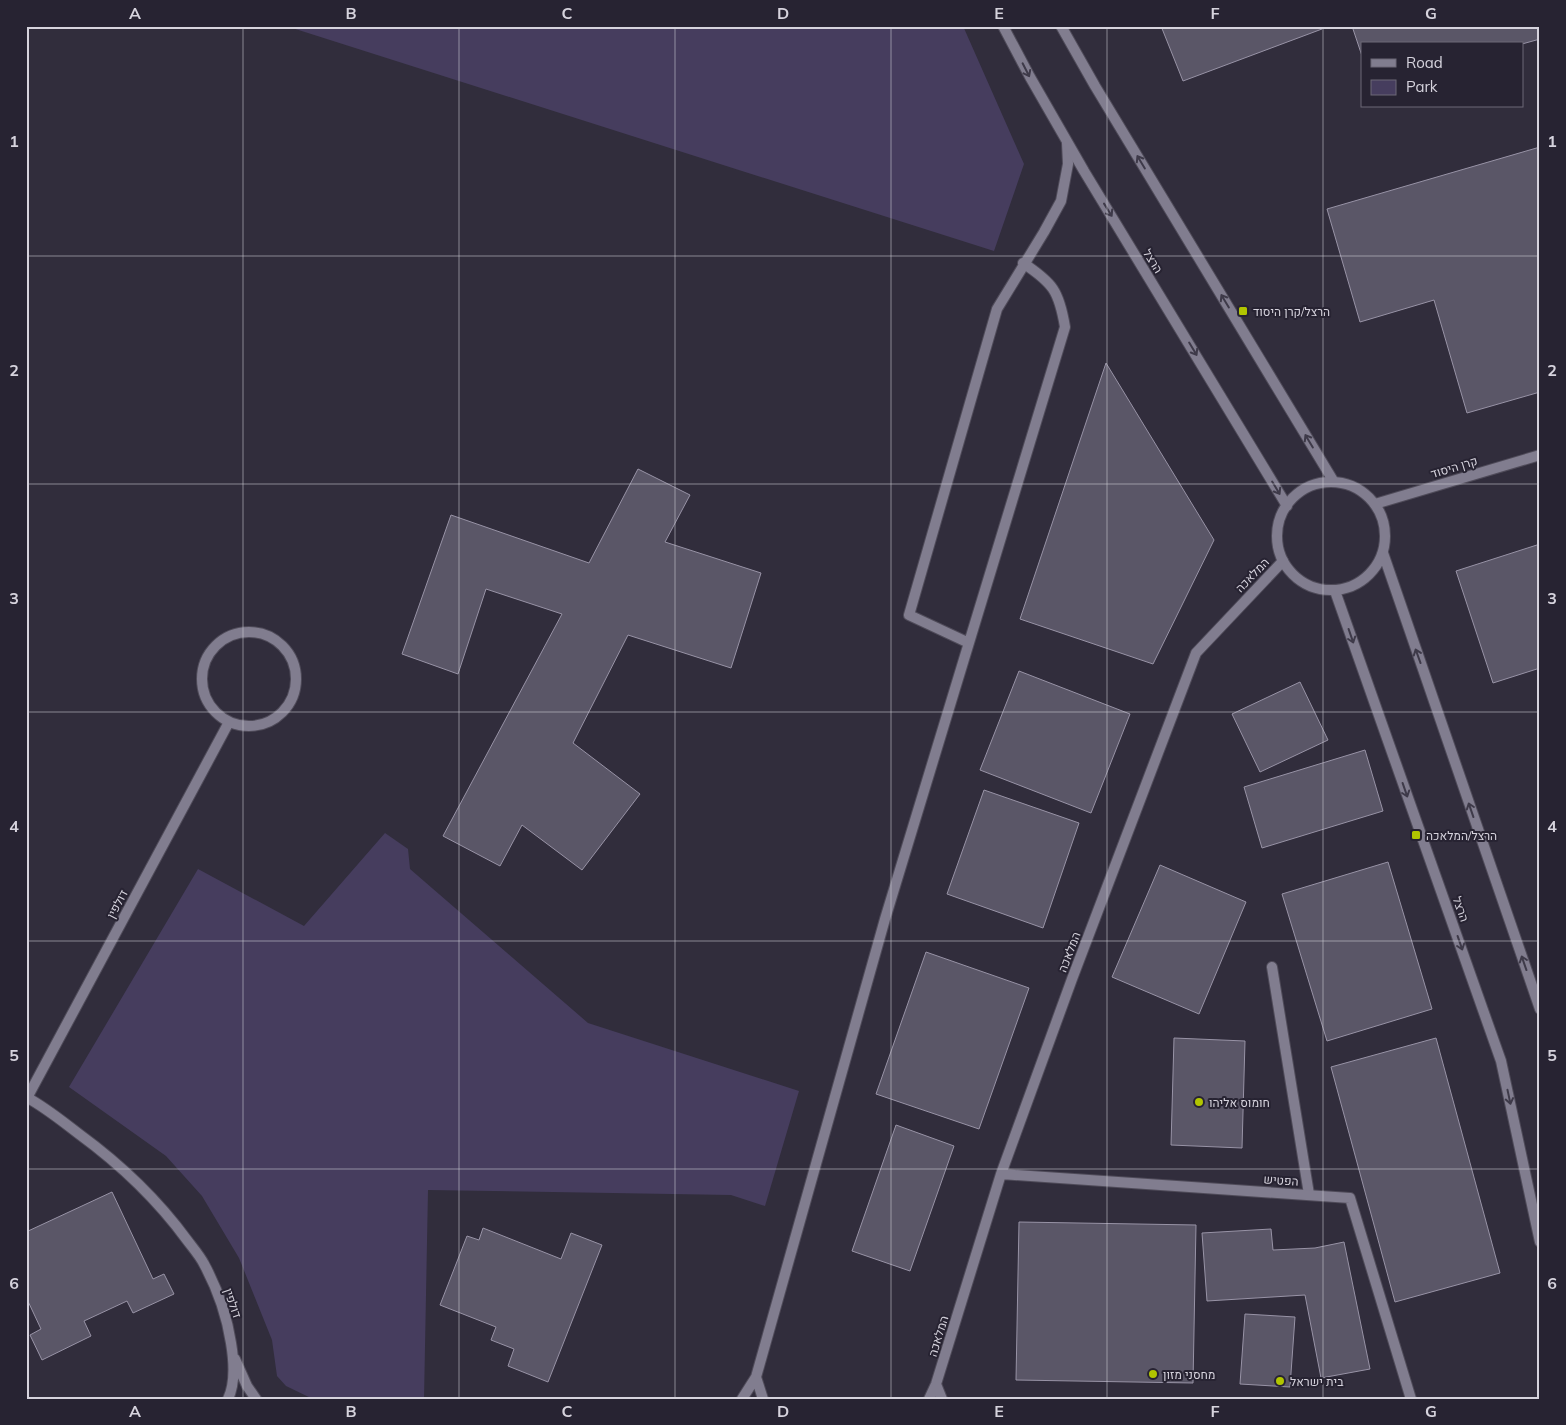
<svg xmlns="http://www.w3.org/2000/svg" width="1566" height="1425" font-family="Mulish,Heebo,sans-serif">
	<rect width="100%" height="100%" fill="#312d3c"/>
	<!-- green -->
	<path fill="#463d5e" d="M 286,26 L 963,26 L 1024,164 L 994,251 Z
		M 385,833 L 408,849 L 410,869 L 588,1023 L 799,1091 L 765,1206 L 731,1195 L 428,1190 L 424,1399 L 313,1399 L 286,1386 L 277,1376 L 272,1340 L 239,1258 L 202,1196 L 166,1156 L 69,1087 L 198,869 L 304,926 Z"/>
	<!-- building -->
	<path fill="#5a5667" stroke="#9893a6" d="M 1161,26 L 1321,26 L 1322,29 L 1183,81 Z
		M 1352,26 L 1540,26 L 1540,39 L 1522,44 L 1362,44 L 1362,56 Z
		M 1540,147 L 1540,392 L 1467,413 L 1434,300 L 1360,322 L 1327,209 Z
		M 1106,363 L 1214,540 L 1153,664 L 1020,619 Z
		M 638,469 L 690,495 L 665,542 L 761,573 L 731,668 L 628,635 L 573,743 L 640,794 L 582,870 L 522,825 L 500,866 L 443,836 L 562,614 L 486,589 L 458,674 L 402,654 L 451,515 L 589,563 Z
		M 1540,544 L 1540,668 L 1493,683 L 1456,571 Z
		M 1019,671 L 1130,714 L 1091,813 L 980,770 Z
		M 1300,682 L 1328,740 L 1260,772 L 1232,714 Z
		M 1365,750 L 1383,811 L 1262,848 L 1244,787 Z
		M 984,790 L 1079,823 L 1043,928 L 947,894 Z
		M 1388,862 L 1432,1009 L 1327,1041 L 1282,894 Z
		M 1160,865 L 1246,902 L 1199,1014 L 1112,977 Z
		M 926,952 L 1029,988 L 979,1129 L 876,1094 Z
		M 1174,1038 L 1245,1041 L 1242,1148 L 1171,1145 Z
		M 1436,1038 L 1500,1273 L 1395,1302 L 1331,1067 Z
		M 896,1125 L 954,1146 L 910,1271 L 852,1251 Z
		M 112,1192 L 153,1279 L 164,1274 L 174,1294 L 133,1313 L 127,1301 L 84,1321 L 91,1336 L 42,1360 L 30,1335 L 41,1329 L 26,1297 L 26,1232 Z
		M 1019,1222 L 1196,1225 L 1193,1383 L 1016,1380 Z
		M 483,1228 L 561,1259 L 571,1233 L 602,1245 L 548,1382 L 508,1366 L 514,1349 L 491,1340 L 496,1327 L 440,1305 L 467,1236 L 479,1240 Z
		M 1271,1229 L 1273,1250 L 1315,1248 L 1344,1242 L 1370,1369 L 1321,1378 L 1305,1295 L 1207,1301 L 1202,1233 Z
		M 1245,1314 L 1295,1317 L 1290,1387 L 1240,1384 Z"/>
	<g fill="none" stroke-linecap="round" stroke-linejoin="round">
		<!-- service casing -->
		<g stroke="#4f4b59" stroke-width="12">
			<path id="service" d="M 969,643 L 909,615 L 997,309 L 1044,232 L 1061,201 L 1068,164 L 1067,143
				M 1272,967 L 1309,1194
				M 756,1377 L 763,1399
				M 742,1399 L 756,1377 L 885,919 L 1065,327 C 1059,291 1053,283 1023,263"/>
		</g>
		<!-- minor casing -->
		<g stroke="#4f4b59" stroke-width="12">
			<path id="minor" d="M 1375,504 L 1540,455
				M202 679a47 47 0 1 1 94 0a47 47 0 1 1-94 0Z
				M 26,1097 C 45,1107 62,1121 79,1134 C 120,1164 157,1199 187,1240 C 193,1248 200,1256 204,1264 C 217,1288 227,1317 231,1343 C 234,1361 236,1382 228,1399
				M 27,1098 L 229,722
				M 1001,1174 L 1350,1198 L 1411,1399
				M 235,1359 L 247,1386 L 256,1399
				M 936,1384 L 942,1399
				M 929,1399 L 936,1384 L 1001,1174 L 1072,979 L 1196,653 L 1283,561"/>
		</g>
		<!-- tertiary casing -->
		<g stroke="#4f4b59" stroke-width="12">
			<path id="tertiary" d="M 1003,26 L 1030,77 L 1084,171 L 1287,506
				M 1061,26 L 1095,86 L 1334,482
				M1277 536a54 54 0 1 1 108 0a54 54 0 1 1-108 0Z
				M 1383,553 L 1540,1009
				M 1335,591 L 1501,1061 L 1540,1242"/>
		</g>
		<!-- service -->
		<use href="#service" stroke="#817d8f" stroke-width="10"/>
		<!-- minor -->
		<use href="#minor" stroke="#817d8f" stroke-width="10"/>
		<!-- tertiary -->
		<use href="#tertiary" stroke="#817d8f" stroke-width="10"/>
	</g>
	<!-- one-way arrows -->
	<defs><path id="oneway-shaft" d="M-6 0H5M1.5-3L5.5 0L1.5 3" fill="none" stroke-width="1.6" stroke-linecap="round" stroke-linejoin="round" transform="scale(1.25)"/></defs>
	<g stroke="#3e3a49">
		<use href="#oneway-shaft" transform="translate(1026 70) rotate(63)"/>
		<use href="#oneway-shaft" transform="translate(1141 162) rotate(-121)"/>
		<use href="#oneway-shaft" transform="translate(1108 210) rotate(58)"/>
		<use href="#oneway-shaft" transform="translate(1225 301) rotate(-121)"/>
		<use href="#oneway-shaft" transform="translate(1193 349) rotate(59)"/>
		<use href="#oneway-shaft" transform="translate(1309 441) rotate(-121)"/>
		<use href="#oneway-shaft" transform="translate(1276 488) rotate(59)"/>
		<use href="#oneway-shaft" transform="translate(1351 636) rotate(71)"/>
		<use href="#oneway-shaft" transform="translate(1418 656) rotate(-110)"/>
		<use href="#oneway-shaft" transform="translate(1405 790) rotate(71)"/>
		<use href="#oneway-shaft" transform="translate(1471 810) rotate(-109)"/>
		<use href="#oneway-shaft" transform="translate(1460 943) rotate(71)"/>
		<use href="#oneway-shaft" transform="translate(1524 963) rotate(-109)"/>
		<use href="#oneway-shaft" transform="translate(1509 1097) rotate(78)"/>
	</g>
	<!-- grid -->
	<path fill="none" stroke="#d6d3dd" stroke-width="1" stroke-opacity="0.55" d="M 243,26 L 243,1399M 459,26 L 459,1399M 675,26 L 675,1399M 891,26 L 891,1399M 1107,26 L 1107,1399M 1323,26 L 1323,1399M 26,256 L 1540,256M 26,484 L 1540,484M 26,712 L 1540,712M 26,941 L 1540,941M 26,1169 L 1540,1169"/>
	<!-- markers -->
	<g fill="#b1c500" stroke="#272332" stroke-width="2">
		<rect x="1238" y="306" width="10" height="10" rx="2.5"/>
		<rect x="1411" y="830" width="10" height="10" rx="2.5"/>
		<circle cx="1199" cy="1102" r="5"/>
		<circle cx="1153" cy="1374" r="5"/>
		<circle cx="1280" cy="1381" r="5"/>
	</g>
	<g text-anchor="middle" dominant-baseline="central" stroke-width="4" stroke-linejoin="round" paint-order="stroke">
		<!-- street labels -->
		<g font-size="12" fill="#d6d3dd" stroke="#272332">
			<text transform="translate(1153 261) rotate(58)">הרצל</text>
			<text transform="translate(1454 467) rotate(-17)">קרן היסוד</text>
			<text transform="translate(1252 575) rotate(-46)">המלאכה</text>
			<text transform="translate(117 904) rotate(-62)">דולפין</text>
			<text transform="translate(1461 909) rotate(71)">הרצל</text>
			<text transform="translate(1069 952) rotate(-69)">המלאכה</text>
			<text transform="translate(1281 1180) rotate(4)">הפטיש</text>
			<text transform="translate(233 1303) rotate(71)">דולפין</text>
			<text transform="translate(938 1336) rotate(-73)">המלאכה</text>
		</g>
		<!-- poi labels -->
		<g font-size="12" fill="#d6d3dd" stroke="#272332" text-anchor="start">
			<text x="1253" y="311">הרצל/קרן היסוד</text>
			<text x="1426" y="835">הרצל/המלאכה</text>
			<text x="1209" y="1102">חומוס אליהו</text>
			<text x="1163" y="1374">מחסני מזון</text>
			<text x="1290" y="1381">בית ישראל</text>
		</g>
	</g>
	<!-- border -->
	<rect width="1566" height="1425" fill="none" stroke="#272332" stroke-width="55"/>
	<!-- legend -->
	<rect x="1361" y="42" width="162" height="65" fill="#272332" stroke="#6d6976"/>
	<rect x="1371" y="59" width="25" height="8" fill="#817d8f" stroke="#6d6976"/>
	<text x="1406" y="68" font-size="15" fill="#d6d3dd">Road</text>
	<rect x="1371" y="80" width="25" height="15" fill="#463d5e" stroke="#6d6976"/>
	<text x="1406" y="92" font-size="15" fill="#d6d3dd">Park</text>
	<rect x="28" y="28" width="1510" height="1370" fill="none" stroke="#d6d3dd" stroke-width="2"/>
	<g font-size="16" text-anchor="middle" font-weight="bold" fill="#d6d3dd">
		<text x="135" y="19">A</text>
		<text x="351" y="19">B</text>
		<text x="567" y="19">C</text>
		<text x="783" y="19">D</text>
		<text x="999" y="19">E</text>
		<text x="1215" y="19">F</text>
		<text x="1431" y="19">G</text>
		<text x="14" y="147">1</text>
		<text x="1552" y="147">1</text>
		<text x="14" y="376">2</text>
		<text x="1552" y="376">2</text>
		<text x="14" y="604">3</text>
		<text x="1552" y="604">3</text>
		<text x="14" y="832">4</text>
		<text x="1552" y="832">4</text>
		<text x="14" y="1061">5</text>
		<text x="1552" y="1061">5</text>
		<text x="14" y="1289">6</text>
		<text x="1552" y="1289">6</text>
		<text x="135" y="1417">A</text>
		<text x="351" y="1417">B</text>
		<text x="567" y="1417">C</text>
		<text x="783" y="1417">D</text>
		<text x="999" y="1417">E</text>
		<text x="1215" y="1417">F</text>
		<text x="1431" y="1417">G</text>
	</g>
</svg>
